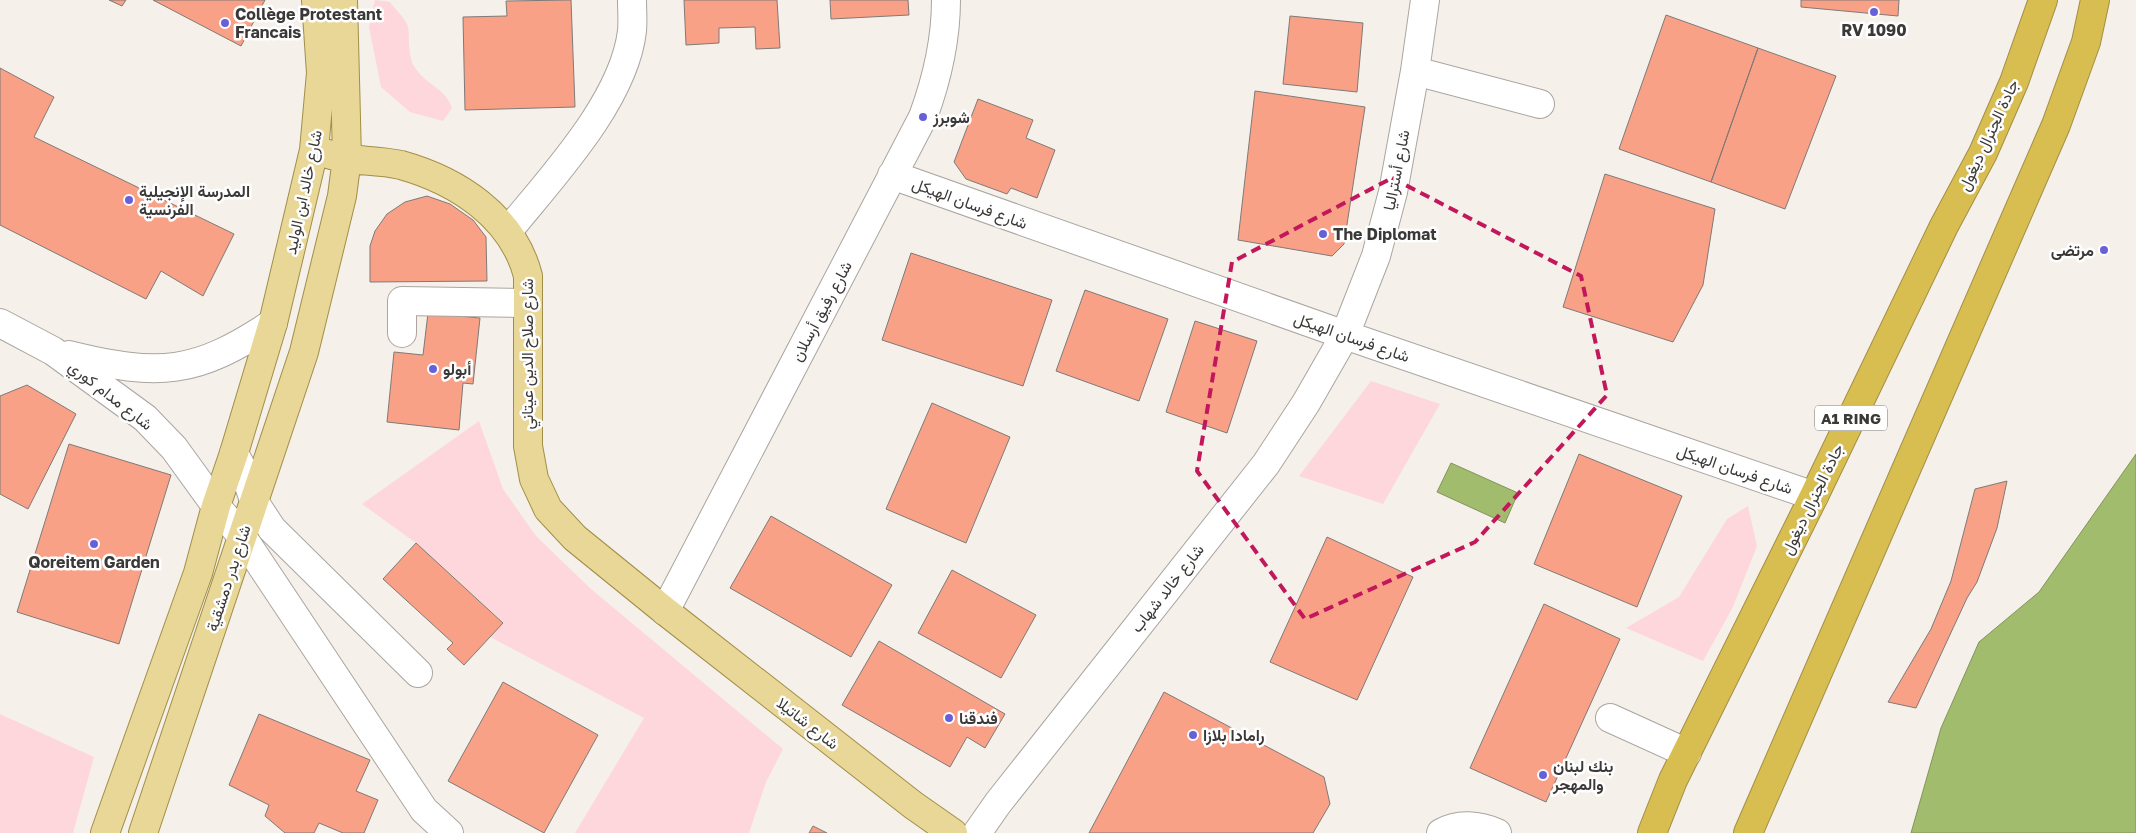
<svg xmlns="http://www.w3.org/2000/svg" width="2136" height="833" font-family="'Golos Text',Vazirmatn,sans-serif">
	<rect width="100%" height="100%" fill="#f6f0eb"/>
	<!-- green -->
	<path fill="#fdd7dc" d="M 375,0 L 390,2 C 395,9 403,16 407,24 C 411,33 406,56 416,69 C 428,86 445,88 452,108 L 443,121 L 410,112 L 381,87 L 369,27 Z
		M 1371,381 L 1440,404 L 1383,504 L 1299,476 Z
		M 479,421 L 503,489 L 536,536 L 591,589 L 783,749 L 766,782 L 749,833 L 575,833 L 644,718 L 490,637 L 503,622 L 416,543 L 362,504 Z
		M 1748,506 L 1757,546 L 1733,607 L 1703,661 L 1626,628 L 1679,597 L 1727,519 Z
		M 0,714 L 94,757 L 73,833 L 0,833 Z"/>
	<!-- water -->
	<path fill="#a0bc6c" stroke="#82955c" d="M 2136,454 L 2136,833 L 1911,833 L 1941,728 L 1979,642 L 2039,592 Z
		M 1451,463 L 1518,493 L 1505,523 L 1437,492 Z"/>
	<!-- building -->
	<path fill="#f8a187" stroke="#807976" d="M 109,0 L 126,0 L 122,6 Z
		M 153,0 L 265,0 L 241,46 Z
		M 571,0 L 575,107 L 465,110 L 463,17 L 507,16 L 506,1 Z
		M 684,0 L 777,0 L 780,48 L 756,49 L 755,27 L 719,28 L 719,43 L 686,45 Z
		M 830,0 L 908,0 L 909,15 L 831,19 Z
		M 1801,0 L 1899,0 L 1898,16 L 1801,7 Z
		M 1666,15 L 1758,48 L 1711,182 L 1619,149 Z
		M 1290,16 L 1363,23 L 1357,92 L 1283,84 Z
		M 1758,48 L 1836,76 L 1785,209 L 1711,182 Z
		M 0,68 L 54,97 L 34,137 L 234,234 L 203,296 L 161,271 L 146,299 L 0,225 Z
		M 1255,91 L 1365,107 L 1344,244 L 1332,256 L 1238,240 Z
		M 978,99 L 1033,120 L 1026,138 L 1055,150 L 1037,198 L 1011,188 L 1007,194 L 966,179 L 954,162 Z
		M 1605,174 L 1715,209 L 1703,285 L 1673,342 L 1563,307 Z
		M 427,196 L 450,204 L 473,220 L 486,237 L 487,281 L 370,282 L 370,246 L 375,231 L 387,214 L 405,202 Z
		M 911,253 L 1052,300 L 1023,386 L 882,340 Z
		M 1085,290 L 1168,319 L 1139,401 L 1056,371 Z
		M 428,313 L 480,318 L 473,384 L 463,383 L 459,430 L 387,422 L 394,352 L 423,355 Z
		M 1195,321 L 1257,341 L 1227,433 L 1166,412 Z
		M 27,385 L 76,414 L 28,509 L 0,494 L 0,396 Z
		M 932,403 L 1010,437 L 966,543 L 886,509 Z
		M 69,444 L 171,475 L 119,644 L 17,612 Z
		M 1579,454 L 1682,496 L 1637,607 L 1534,564 Z
		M 2007,481 L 1997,528 L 1977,582 L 1967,598 L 1916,708 L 1888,702 L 1931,629 L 1951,581 L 1975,489 Z
		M 771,516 L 892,585 L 851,657 L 730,588 Z
		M 1327,537 L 1413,577 L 1357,700 L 1270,662 Z
		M 416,543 L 503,623 L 464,665 L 447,649 L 453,643 L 383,579 Z
		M 952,570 L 1036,615 L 1001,678 L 918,633 Z
		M 1544,604 L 1620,639 L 1546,802 L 1470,768 Z
		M 879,641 L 1005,714 L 985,748 L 967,737 L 950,767 L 842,705 Z
		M 503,682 L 598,735 L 544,833 L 448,781 Z
		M 1164,692 L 1324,777 L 1330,804 L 1313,833 L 1089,833 Z
		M 259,714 L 370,760 L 356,791 L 378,800 L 364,833 L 343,833 L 319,823 L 314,833 L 285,833 L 265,816 L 269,805 L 229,785 Z
		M 813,826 L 827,833 L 809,833 Z"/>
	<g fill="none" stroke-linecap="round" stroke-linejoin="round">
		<!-- minor casing -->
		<g stroke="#aaa5a0" stroke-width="30">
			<path id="minor" d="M 1415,71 L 1540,104
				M 892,175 L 1345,335 L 1814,496
				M 508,231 C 551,178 624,101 632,31 C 633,21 632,10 632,0
				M 0,323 L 53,351 L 145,418 L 174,448 L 216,506 L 241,535 L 424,810 L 449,833
				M 402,333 L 402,301 L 528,303
				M 69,355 C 160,377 195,375 273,323
				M 234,453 L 245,474 L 255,503 L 272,529 L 418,673
				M 665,611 L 923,117 C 937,79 946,41 946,0
				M 1610,718 L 1687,753
				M 977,833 L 998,803 L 1266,464 L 1306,403 L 1345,335 L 1376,256 L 1393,192 L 1415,71 L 1425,0
				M 1441,833 C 1458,823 1479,825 1497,833"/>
		</g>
		<!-- major casing -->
		<g stroke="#a18f47" stroke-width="30">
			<path id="major" d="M 314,150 C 325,153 336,157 348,159 C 365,161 384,161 401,165 C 458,181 513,217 528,276 L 528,446 L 534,479 L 548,509 L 575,538 L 665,611 L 913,805 L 953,833
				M 105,833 L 198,573 L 216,506 L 234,453 L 273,323 L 314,150 L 321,73 L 316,0
				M 143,833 L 304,352 L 342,196 L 347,158 L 343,0"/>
		</g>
		<!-- highway casing -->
		<g stroke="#a18f47" stroke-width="30">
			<path id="highway" d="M 1652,833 L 1673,780 L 1814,496 L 1944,226 L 1983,153 L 2014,82 L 2043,0
				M 1748,833 L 2056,125 L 2086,42 L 2095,0"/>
		</g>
		<!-- minor -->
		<use href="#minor" stroke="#fff" stroke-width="28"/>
		<!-- major -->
		<use href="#major" stroke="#e8d796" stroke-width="28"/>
		<!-- highway -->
		<use href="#highway" stroke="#d8bd50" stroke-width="28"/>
	</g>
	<!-- marked area -->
	<path fill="none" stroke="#c2185b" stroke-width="4" stroke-dasharray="10 6" stroke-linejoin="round" d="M 1392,178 L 1581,276 L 1607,395 L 1475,542 L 1305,619 L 1197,471 L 1232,262 Z"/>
	<!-- markers -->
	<g fill="#6860d9" stroke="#fefefe" stroke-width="2">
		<circle cx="1874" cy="12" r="5"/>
		<circle cx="225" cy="23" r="5"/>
		<circle cx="923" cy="117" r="5"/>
		<circle cx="129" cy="200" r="5"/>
		<circle cx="1323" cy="234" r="5"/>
		<circle cx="2104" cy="250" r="5"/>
		<circle cx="433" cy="369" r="5"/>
		<circle cx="94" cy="544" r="5"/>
		<circle cx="949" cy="718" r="5"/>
		<circle cx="1193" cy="735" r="5"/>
		<circle cx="1543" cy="775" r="5"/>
	</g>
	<g text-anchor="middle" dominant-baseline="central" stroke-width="5" stroke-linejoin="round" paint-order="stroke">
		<!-- shield labels -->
		<rect fill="#fefefe" stroke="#767473" stroke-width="1" x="1815" y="405.5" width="72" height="25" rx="4"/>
		<g font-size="15" font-weight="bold" fill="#3b3937">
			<text x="1851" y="418">A1 RING</text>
		</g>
		<!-- poi labels -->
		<g font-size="16" font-weight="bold" fill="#3b3937" stroke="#fefefe" text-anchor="start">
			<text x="235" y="14">Collège Protestant<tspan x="235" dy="18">Francais</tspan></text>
			<text x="1874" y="30" text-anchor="middle">RV 1090</text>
			<text x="933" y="117">شوبرز</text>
			<text x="139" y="191">المدرسة الإنجيلية<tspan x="139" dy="18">الفرنسية</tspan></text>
			<text x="1333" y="234">The Diplomat</text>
			<text x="2094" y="250" text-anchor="end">مرتضى</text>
			<text x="443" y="369">أبولو</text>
			<text x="94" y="562" text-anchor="middle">Qoreitem Garden</text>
			<text x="959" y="718">فندقنا</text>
			<text x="1203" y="735">رامادا بلازا</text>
			<text x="1553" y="766">بنك لبنان<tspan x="1553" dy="18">والمهجر</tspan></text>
		</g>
		<!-- street labels -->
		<g font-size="16" fill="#3b3937" stroke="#fefefe">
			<text transform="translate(1988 135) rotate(-65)">جادة الجنرال ديغول</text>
			<text transform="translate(1396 170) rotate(-79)">شارع أستراليا</text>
			<text transform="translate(303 192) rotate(-78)">شارع خالد ابن الوليد</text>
			<text transform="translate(970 203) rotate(20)">شارع فرسان الهيكل</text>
			<text transform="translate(821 311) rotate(-62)">شارع رفيق أرسلان</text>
			<text transform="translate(1352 337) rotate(19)">شارع فرسان الهيكل</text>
			<text transform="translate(527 354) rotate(-90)">شارع صلاح الدين عيتاني</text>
			<text transform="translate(111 395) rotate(38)">شارع مدام كوري</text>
			<text transform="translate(1735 469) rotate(19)">شارع فرسان الهيكل</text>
			<text transform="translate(1812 499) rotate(-64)">جادة الجنرال ديغول</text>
			<text transform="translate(228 578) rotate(-72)">شارع بدر دمشقية</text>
			<text transform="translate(1167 588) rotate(-52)">شارع خالد شهاب</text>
			<text transform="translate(808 723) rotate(38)">شارع شاتيلا</text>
		</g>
	</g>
</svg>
